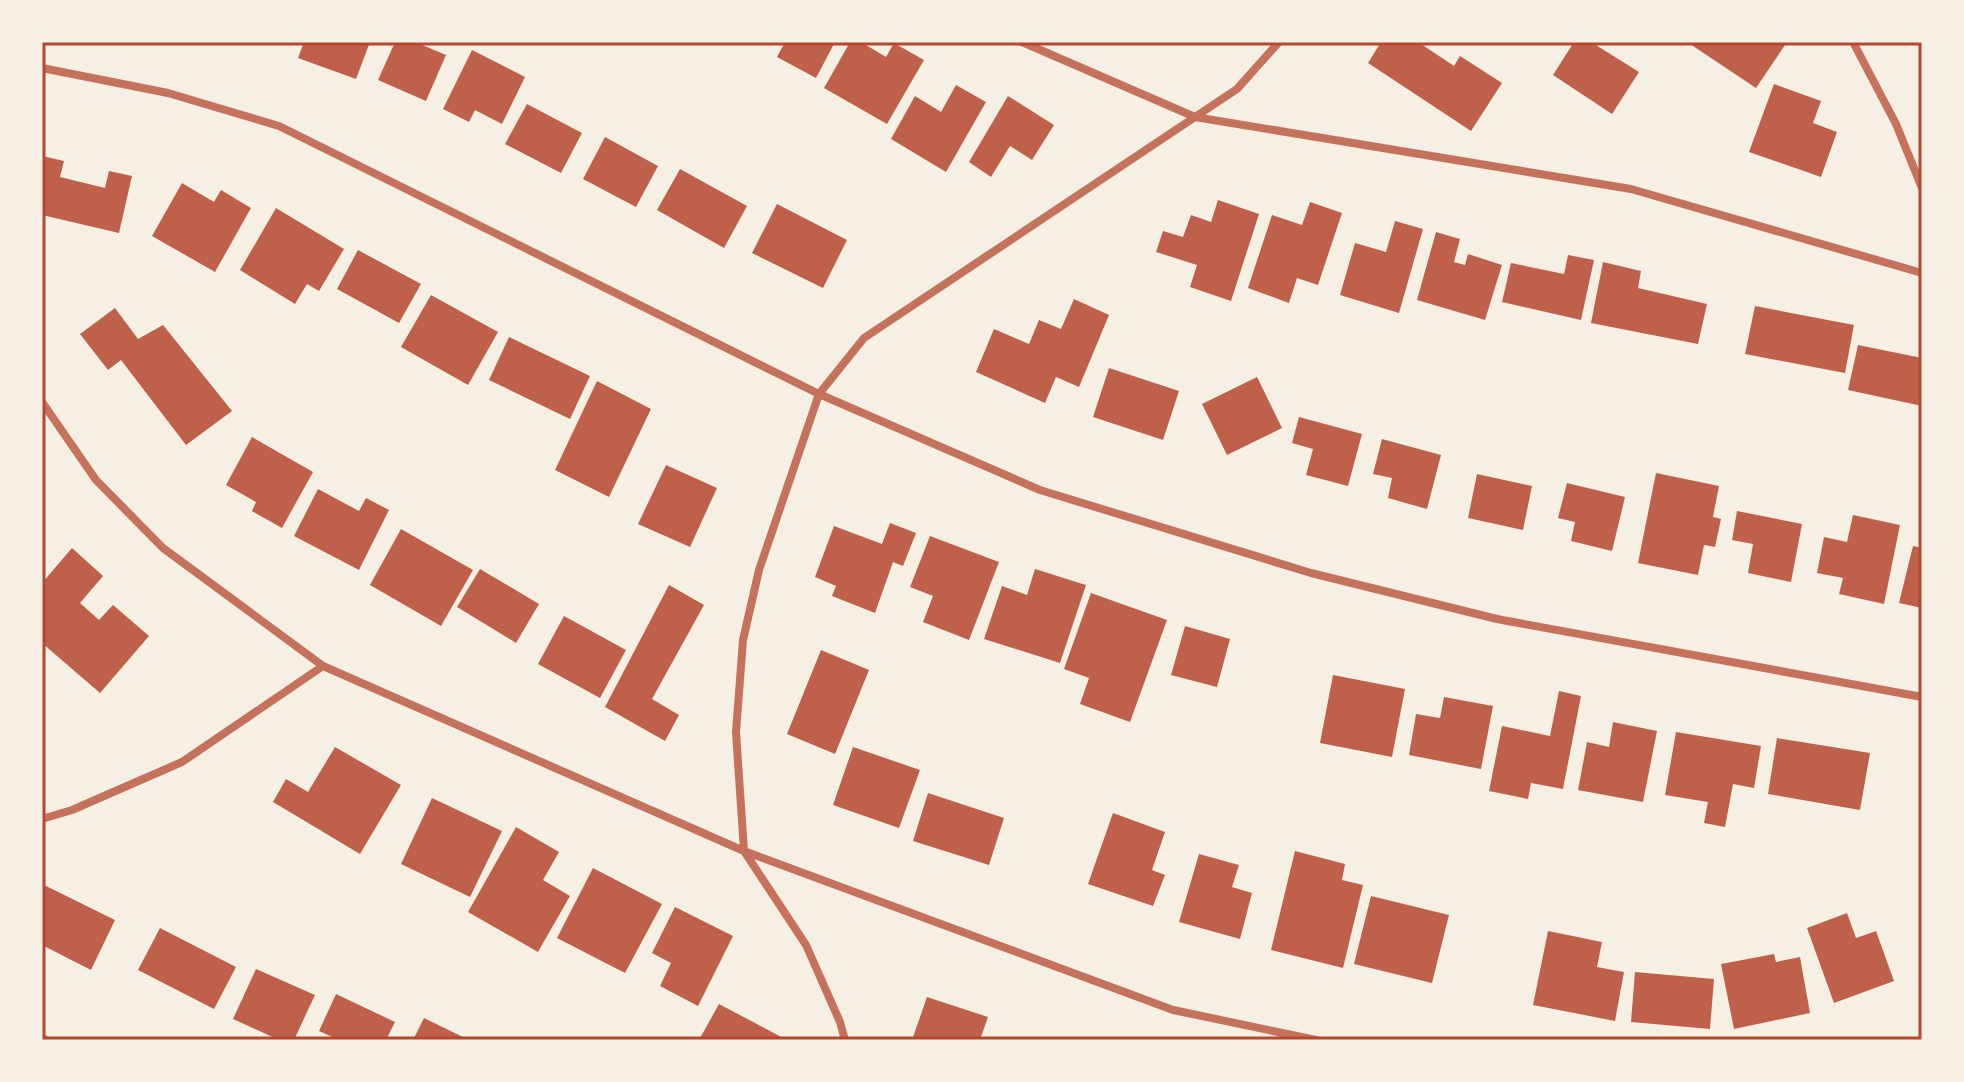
<svg xmlns="http://www.w3.org/2000/svg" width="1964" height="1082" font-family="Bitter,serif">
	<rect width="100%" height="100%" fill="#f6efe4"/>
	<!-- building -->
	<path fill="#bf614a" d="M 304,42 L 370,42 L 356,79 L 298,58 Z
		M 395,42 L 415,42 L 446,55 L 426,101 L 378,80 Z
		M 785,42 L 835,42 L 816,78 L 777,57 Z
		M 850,42 L 861,42 L 886,57 L 894,43 L 924,60 L 887,124 L 824,88 Z
		M 1381,42 L 1418,42 L 1454,66 L 1460,56 L 1502,83 L 1471,131 L 1368,63 Z
		M 1574,42 L 1591,42 L 1639,72 L 1612,114 L 1553,75 Z
		M 1687,42 L 1787,42 L 1756,88 Z
		M 472,50 L 525,77 L 502,124 L 475,110 L 469,122 L 443,109 Z
		M 1774,84 L 1821,101 L 1813,123 L 1837,132 L 1821,177 L 1749,152 Z
		M 956,85 L 986,102 L 946,172 L 891,139 L 915,96 L 941,112 Z
		M 1008,96 L 1054,125 L 1032,160 L 1010,146 L 991,177 L 969,162 Z
		M 527,104 L 582,133 L 561,173 L 505,144 Z
		M 605,137 L 658,166 L 636,207 L 583,179 Z
		M 42,156 L 64,161 L 60,177 L 105,188 L 109,171 L 132,176 L 119,233 L 42,215 Z
		M 680,169 L 747,206 L 724,248 L 657,210 Z
		M 182,183 L 214,202 L 221,190 L 251,208 L 215,272 L 152,236 Z
		M 1218,200 L 1259,214 L 1231,301 L 1190,287 L 1197,265 L 1156,252 L 1163,231 L 1183,237 L 1191,215 L 1211,222 Z
		M 1310,202 L 1342,213 L 1318,285 L 1297,278 L 1289,303 L 1248,288 L 1272,215 L 1302,225 Z
		M 777,204 L 847,240 L 823,288 L 752,253 Z
		M 276,208 L 344,249 L 319,291 L 307,284 L 295,304 L 240,270 Z
		M 1395,221 L 1423,229 L 1399,313 L 1340,295 L 1355,243 L 1386,252 Z
		M 1436,232 L 1460,239 L 1454,262 L 1465,265 L 1468,254 L 1502,265 L 1485,320 L 1417,300 Z
		M 358,250 L 421,284 L 399,323 L 337,289 Z
		M 1568,255 L 1594,260 L 1581,320 L 1502,302 L 1511,263 L 1564,274 Z
		M 1603,262 L 1641,271 L 1638,288 L 1707,304 L 1698,344 L 1591,323 Z
		M 431,295 L 498,332 L 468,385 L 401,347 Z
		M 1074,299 L 1109,315 L 1079,387 L 1056,377 L 1045,403 L 976,372 L 994,329 L 1029,344 L 1039,320 L 1061,329 Z
		M 1755,306 L 1854,325 L 1845,373 L 1745,354 Z
		M 115,308 L 138,339 L 163,325 L 232,411 L 186,445 L 121,360 L 108,370 L 80,334 Z
		M 509,337 L 590,376 L 570,419 L 489,380 Z
		M 1858,345 L 1922,358 L 1922,406 L 1848,390 Z
		M 1109,368 L 1179,391 L 1163,440 L 1093,417 Z
		M 1257,377 L 1282,428 L 1227,455 L 1202,404 Z
		M 597,381 L 651,409 L 609,497 L 555,470 Z
		M 1299,417 L 1362,434 L 1348,486 L 1306,475 L 1313,449 L 1292,443 Z
		M 252,437 L 313,472 L 282,528 L 252,511 L 256,502 L 226,485 Z
		M 1382,439 L 1441,455 L 1427,509 L 1388,498 L 1392,478 L 1373,474 Z
		M 666,465 L 717,488 L 690,547 L 638,524 Z
		M 1656,473 L 1719,486 L 1713,517 L 1721,519 L 1715,547 L 1704,545 L 1698,575 L 1638,563 Z
		M 1477,474 L 1532,486 L 1523,530 L 1468,518 Z
		M 1567,483 L 1625,497 L 1612,551 L 1571,541 L 1575,522 L 1558,518 Z
		M 318,489 L 359,511 L 366,498 L 389,510 L 359,570 L 294,536 Z
		M 1737,511 L 1802,524 L 1791,582 L 1748,573 L 1753,544 L 1732,540 Z
		M 1853,515 L 1900,525 L 1884,604 L 1839,594 L 1843,578 L 1817,573 L 1824,537 L 1847,542 Z
		M 890,523 L 916,533 L 903,566 L 893,562 L 875,613 L 832,596 L 836,586 L 815,577 L 834,526 L 882,544 Z
		M 401,529 L 473,570 L 441,626 L 370,585 Z
		M 930,536 L 999,562 L 969,640 L 923,622 L 933,596 L 910,587 Z
		M 1913,546 L 1922,548 L 1922,608 L 1899,603 Z
		M 72,548 L 103,576 L 80,603 L 99,620 L 113,605 L 149,636 L 100,693 L 42,643 L 42,583 Z
		M 480,569 L 539,604 L 516,643 L 457,607 Z
		M 1035,569 L 1086,585 L 1060,663 L 984,639 L 1002,586 L 1027,595 Z
		M 669,585 L 704,605 L 652,699 L 679,715 L 665,741 L 605,707 Z
		M 1091,593 L 1167,620 L 1130,722 L 1080,704 L 1089,678 L 1064,669 Z
		M 564,616 L 626,650 L 600,698 L 538,664 Z
		M 1185,626 L 1230,639 L 1217,687 L 1171,675 Z
		M 821,650 L 869,670 L 835,754 L 787,734 Z
		M 1333,675 L 1405,689 L 1392,757 L 1320,743 Z
		M 1559,691 L 1581,696 L 1563,789 L 1531,783 L 1528,799 L 1489,791 L 1502,726 L 1550,736 Z
		M 1444,697 L 1493,706 L 1481,769 L 1409,755 L 1416,714 L 1440,718 Z
		M 1613,722 L 1657,731 L 1643,802 L 1578,790 L 1587,742 L 1609,747 Z
		M 1676,732 L 1761,746 L 1754,788 L 1733,784 L 1725,827 L 1704,823 L 1708,802 L 1665,795 Z
		M 1777,738 L 1870,753 L 1860,810 L 1768,794 Z
		M 335,747 L 401,785 L 360,854 L 273,802 L 286,779 L 308,792 Z
		M 853,747 L 920,770 L 899,828 L 833,805 Z
		M 928,793 L 1004,818 L 989,865 L 913,841 Z
		M 432,798 L 502,831 L 470,897 L 401,864 Z
		M 1113,813 L 1165,832 L 1152,870 L 1165,875 L 1153,906 L 1088,884 Z
		M 516,827 L 559,852 L 543,880 L 570,896 L 538,952 L 468,912 Z
		M 1295,851 L 1345,864 L 1342,880 L 1363,885 L 1343,968 L 1271,950 Z
		M 1199,854 L 1239,865 L 1232,887 L 1252,893 L 1240,939 L 1179,922 Z
		M 593,868 L 662,904 L 625,973 L 557,938 Z
		M 42,884 L 115,920 L 91,970 L 42,945 Z
		M 1371,896 L 1449,915 L 1432,983 L 1354,964 Z
		M 675,907 L 733,936 L 698,1006 L 660,986 L 671,963 L 652,953 Z
		M 1847,913 L 1856,938 L 1876,931 L 1894,981 L 1834,1003 L 1807,928 Z
		M 160,928 L 236,967 L 214,1009 L 138,970 Z
		M 1548,931 L 1602,942 L 1597,967 L 1624,972 L 1615,1021 L 1533,1005 Z
		M 1774,954 L 1776,962 L 1800,957 L 1810,1013 L 1734,1029 L 1721,964 Z
		M 256,969 L 315,995 L 294,1040 L 279,1040 L 233,1019 Z
		M 1635,972 L 1714,979 L 1710,1029 L 1631,1022 Z
		M 336,994 L 395,1022 L 386,1040 L 339,1040 L 319,1031 Z
		M 927,997 L 988,1017 L 980,1040 L 912,1040 Z
		M 719,1004 L 787,1040 L 699,1040 Z
		M 424,1018 L 469,1040 L 413,1040 Z"/>
	<g fill="none" stroke-linecap="round" stroke-linejoin="round">
		<!-- minor -->
		<path stroke="#c5725c" stroke-width="8" d="M 1022,42 L 1195,117 L 1631,189 L 1922,273
			M 1853,42 L 1896,124 L 1922,188
			M 42,68 L 168,93 L 279,126 L 819,394 L 1040,490 L 1311,573 L 1497,619 L 1922,697
			M 42,402 L 96,480 L 163,548 L 323,666 L 744,851 L 1173,1010 L 1316,1040
			M 42,819 L 72,810 L 182,762 L 323,666
			M 42,1038 L 46,1040
			M 845,1040 L 840,1022 L 806,945 L 744,851 L 736,732 L 743,640 L 759,570 L 819,394 L 864,338 L 1237,89 L 1279,42"/>
	</g>
	<!-- border -->
	<rect width="1964" height="1082" fill="none" stroke="#f6efe4" stroke-width="88"/>
	<rect x="44" y="44" width="1876" height="994" fill="none" stroke="#b5482f" stroke-width="3"/>
</svg>
